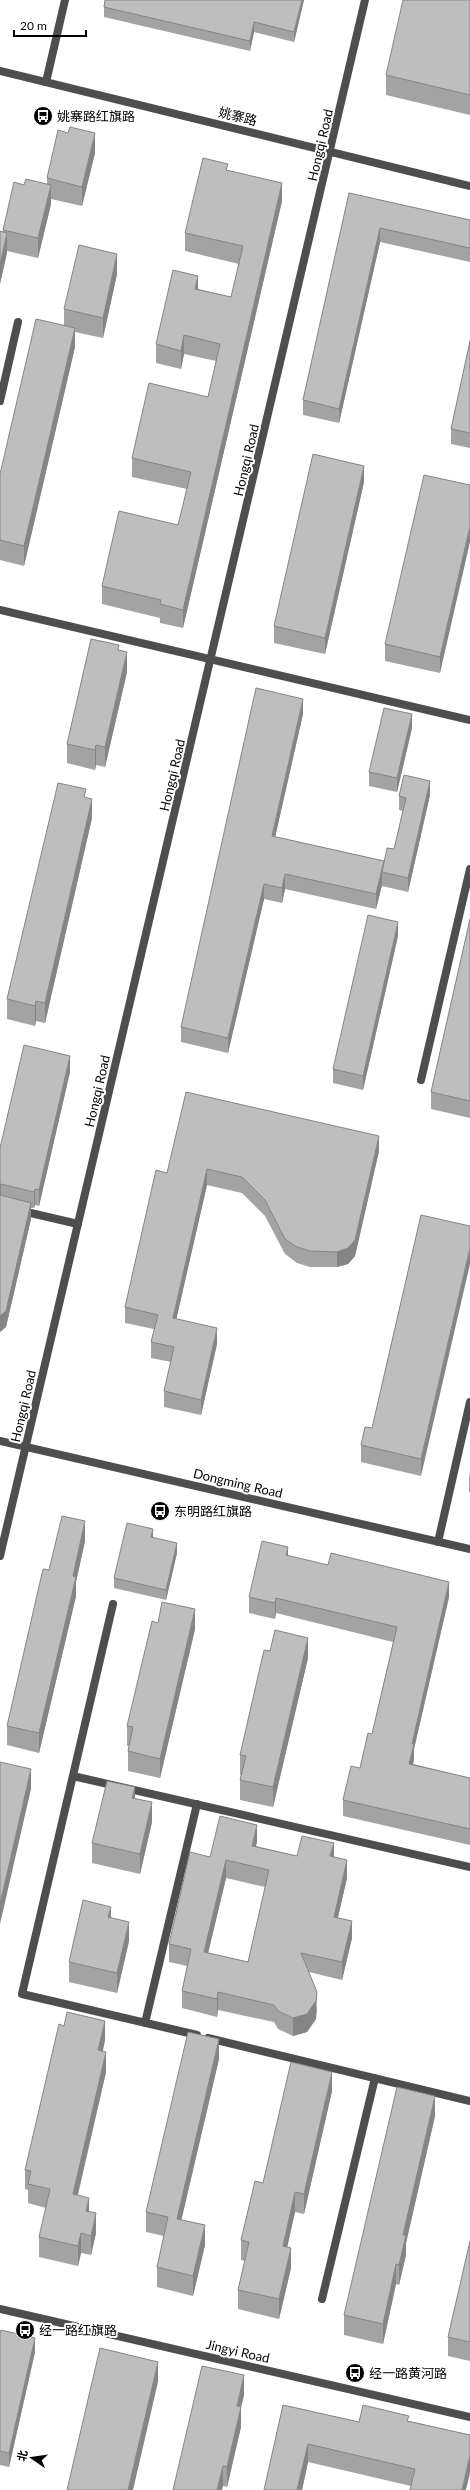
<svg xmlns="http://www.w3.org/2000/svg" width="470" height="2490" font-family="Lato,'Noto Sans SC',sans-serif">
	<rect width="100%" height="100%" fill="#fff"/>
	<g fill="none" stroke-linecap="round" stroke-linejoin="round">
		<!-- service -->
		<path stroke="#4e4e4e" stroke-width="8" d="M 46,82 L 65,0
			M 0,401 L 18,322
			M 0,610 L 470,720
			M 421,1080 L 470,869
			M 22,1211 L 78,1224
			M 438,1542 L 470,1402
			M 113,1604 L 22,1994 L 197,2035
			M 73,1776 L 470,1867
			M 145,2023 L 197,1804
			M 208,2038 L 470,2101
			M 322,2299 L 375,2078"/>
		<!-- minor -->
		<path stroke="#4e4e4e" stroke-width="8" d="M 0,71 L 470,186
			M 0,1556 L 365,0
			M 0,2309 L 470,2417"/>
		<!-- tertiary -->
		<path stroke="#4e4e4e" stroke-width="8" d="M 0,1441 L 470,1549"/>
	</g>
	<!-- wall -->
	<path fill="#a3a3a3" fill-rule="evenodd" d="M 105,0 L 304,0 L 294,42 L 254,32 L 250,51 L 104,17 L 104,7 Z
		M 470,0 L 470,115 L 386,95 L 386,75 Z
		M 95,153 L 82,206 L 51,199 L 51,204 L 38,258 L 7,251 L 0,284 L 0,231 L 3,232 L 3,230 L 24,185 L 47,184 L 47,178 Z
		M 228,170 L 282,201 L 183,628 L 160,623 L 160,618 L 102,604 L 102,586 L 178,525 L 187,489 L 132,477 L 132,458 L 208,397 L 216,361 L 184,354 L 181,369 L 156,363 L 156,344 L 198,289 L 231,297 L 239,264 L 185,251 L 185,233 Z
		M 349,193 L 470,220 L 470,262 L 380,242 L 339,423 L 303,415 L 303,400 Z
		M 117,274 L 103,338 L 75,332 L 75,347 L 24,566 L 0,560 L 0,474 L 64,325 L 64,309 Z
		M 470,341 L 470,448 L 451,444 L 451,429 Z
		M 364,482 L 325,654 L 274,643 L 274,626 Z
		M 470,485 L 440,673 L 385,661 L 385,644 Z
		M 119,650 L 127,672 L 105,767 L 96,765 L 95,770 L 67,763 L 67,744 Z
		M 303,714 L 275,837 L 384,861 L 394,849 L 403,811 L 399,810 L 399,796 L 430,795 L 408,892 L 382,886 L 382,885 L 376,909 L 285,889 L 282,903 L 264,899 L 228,1053 L 181,1042 L 181,1027 Z
		M 412,728 L 397,792 L 369,786 L 369,772 Z
		M 86,797 L 92,818 L 45,1023 L 36,1021 L 35,1026 L 7,1019 L 7,999 Z
		M 470,919 L 470,1118 L 431,1109 L 431,1092 Z
		M 398,936 L 363,1090 L 333,1083 L 333,1069 Z
		M 70,1072 L 39,1206 L 35,1205 L 34,1208 L 31,1208 L 31,1219 L 6,1327 L 0,1332 L 0,1148 Z
		M 379,1151 L 355,1256 L 348,1264 L 337,1267 L 310,1267 L 297,1263 L 285,1254 L 265,1216 L 242,1193 L 207,1185 L 176,1319 L 217,1344 L 201,1415 L 164,1407 L 164,1391 L 171,1362 L 151,1358 L 151,1342 L 154,1329 L 125,1323 L 125,1307 L 167,1173 Z
		M 421,1215 L 421,1476 L 361,1462 L 361,1445 L 372,1428 Z
		M 470,1472 L 470,1492 L 469,1492 L 469,1477 Z
		M 153,1537 L 177,1553 L 166,1600 L 114,1588 L 114,1578 Z
		M 85,1541 L 76,1582 L 76,1596 L 39,1753 L 7,1745 L 7,1726 L 49,1570 Z
		M 288,1556 L 449,1597 L 414,1749 L 414,1760 L 413,1764 L 470,1778 L 470,1845 L 343,1816 L 343,1800 L 360,1768 L 372,1734 L 393,1642 L 276,1613 L 275,1619 L 249,1613 L 249,1597 Z
		M 158,1623 L 195,1629 L 160,1778 L 128,1771 L 128,1751 L 129,1746 L 127,1746 L 127,1726 Z
		M 270,1651 L 308,1658 L 273,1807 L 240,1800 L 240,1780 L 241,1775 L 240,1775 L 240,1755 Z
		M 135,1798 L 152,1822 L 140,1874 L 92,1863 L 92,1843 Z
		M 257,1842 L 256,1846 L 297,1856 L 334,1857 L 347,1878 L 338,1917 L 352,1938 L 342,1980 L 309,1972 L 317,2010 L 316,2019 L 307,2032 L 293,2036 L 278,2029 L 274,2022 L 218,2010 L 217,2017 L 182,2008 L 182,1991 L 187,1966 L 169,1962 L 169,1944 L 210,1857 ZM 226,1878 L 265,1887 L 248,1962 L 208,1953 Z
		M 129,1941 L 117,1993 L 69,1982 L 69,1962 Z
		M 105,2040 L 103,2051 L 106,2072 L 78,2195 L 89,2211 L 96,2233 L 91,2255 L 81,2253 L 78,2266 L 39,2257 L 39,2237 L 46,2208 L 28,2203 L 28,2190 L 25,2189 L 25,2170 Z
		M 219,2059 L 181,2220 L 205,2245 L 193,2296 L 157,2287 L 157,2267 L 164,2236 L 146,2232 L 146,2212 Z
		M 332,2091 L 304,2214 L 295,2212 L 287,2247 L 291,2268 L 279,2319 L 238,2309 L 238,2290 L 245,2261 L 241,2260 L 241,2240 L 263,2183 Z
		M 435,2116 L 406,2243 L 406,2255 L 399,2285 L 396,2284 L 383,2344 L 344,2335 L 344,2315 Z
		M 470,2241 L 470,2361 L 448,2356 L 448,2337 Z
		M 0,2334 L 35,2352 L 9,2467 L 0,2465 Z
		M 244,2395 L 241,2407 L 241,2427 L 227,2487 L 223,2486 L 173,2490 Z
		M 283,2405 L 359,2422 L 409,2421 L 470,2435 L 411,2486 L 308,2462 L 302,2490 L 264,2490 Z"/>
	<!-- shaded-wall -->
	<path fill="#858585" d="M 302,0 L 304,0 L 294,42 L 294,32 Z
		M 254,22 L 254,32 L 250,51 L 250,41 Z
		M 95,133 L 95,153 L 82,206 L 82,187 Z
		M 282,183 L 282,201 L 183,628 L 183,610 Z
		M 51,185 L 51,204 L 38,258 L 38,238 Z
		M 380,228 L 380,242 L 339,423 L 339,409 Z
		M 7,233 L 7,253 L 0,284 L 0,265 Z
		M 117,254 L 117,274 L 103,338 L 103,318 Z
		M 198,276 L 198,294 L 195,289 Z
		M 75,328 L 75,347 L 24,566 L 24,546 Z
		M 184,335 L 184,354 L 181,369 L 181,351 Z
		M 364,466 L 364,482 L 325,654 L 325,638 Z
		M 470,526 L 470,542 L 440,673 L 440,657 Z
		M 127,652 L 127,672 L 105,767 L 105,747 Z
		M 303,699 L 303,714 L 272,851 L 272,836 Z
		M 412,714 L 412,728 L 397,792 L 397,778 Z
		M 96,745 L 96,765 L 95,770 L 95,750 Z
		M 430,781 L 430,795 L 408,892 L 408,878 Z
		M 92,799 L 92,818 L 45,1023 L 45,1003 Z
		M 384,861 L 382,872 L 382,885 L 376,909 L 376,894 Z
		M 285,874 L 285,889 L 282,903 L 282,888 Z
		M 264,884 L 264,899 L 228,1053 L 228,1038 Z
		M 398,922 L 398,936 L 363,1090 L 363,1076 Z
		M 36,1001 L 36,1021 L 35,1026 L 35,1006 Z
		M 70,1056 L 70,1072 L 39,1206 L 39,1190 Z
		M 379,1136 L 379,1151 L 355,1256 L 348,1264 L 337,1267 L 337,1252 Z
		M 207,1169 L 207,1185 L 173,1334 L 173,1318 Z
		M 1,1184 L 1,1201 L 0,1201 L 0,1185 Z
		M 35,1189 L 35,1205 L 34,1208 L 34,1192 Z
		M 31,1203 L 31,1219 L 6,1327 L 0,1332 L 0,1316 Z
		M 470,1248 L 470,1264 L 421,1476 L 421,1459 Z
		M 217,1328 L 217,1344 L 201,1415 L 201,1400 Z
		M 85,1521 L 85,1541 L 76,1582 L 76,1596 L 39,1753 L 39,1733 L 73,1576 Z
		M 153,1529 L 153,1539 L 151,1537 Z
		M 177,1543 L 177,1553 L 166,1600 L 166,1590 Z
		M 288,1547 L 288,1563 L 286,1555 Z
		M 449,1582 L 449,1597 L 414,1749 L 414,1760 L 409,1779 L 409,1764 L 412,1744 Z
		M 276,1598 L 276,1613 L 275,1619 L 275,1603 Z
		M 195,1609 L 195,1629 L 160,1778 L 160,1759 Z
		M 308,1638 L 308,1658 L 273,1807 L 273,1787 Z
		M 31,1769 L 31,1789 L 0,1924 L 0,1904 Z
		M 135,1787 L 135,1807 L 132,1798 Z
		M 152,1802 L 152,1822 L 140,1874 L 140,1854 Z
		M 257,1825 L 257,1842 L 252,1863 L 252,1846 Z
		M 334,1843 L 334,1860 L 330,1856 Z
		M 226,1860 L 226,1878 L 204,1970 L 204,1952 Z
		M 347,1860 L 347,1878 L 334,1934 L 334,1917 Z
		M 111,1907 L 111,1927 L 108,1917 Z
		M 352,1921 L 352,1938 L 342,1980 L 342,1962 Z
		M 129,1922 L 129,1941 L 117,1993 L 117,1973 Z
		M 218,1992 L 218,2010 L 217,2017 L 217,1999 Z
		M 317,1992 L 316,2019 L 307,2032 L 293,2036 L 293,2018 Z
		M 105,2021 L 105,2040 L 98,2070 L 98,2050 Z
		M 219,2039 L 219,2059 L 177,2239 L 177,2219 Z
		M 106,2052 L 106,2072 L 73,2214 L 73,2194 Z
		M 332,2072 L 332,2091 L 304,2214 L 304,2194 Z
		M 435,2096 L 435,2116 L 406,2243 L 406,2255 L 399,2285 L 399,2265 L 403,2235 Z
		M 295,2192 L 295,2212 L 283,2266 L 283,2246 Z
		M 89,2198 L 89,2218 L 86,2211 Z
		M 96,2213 L 96,2233 L 91,2255 L 91,2236 Z
		M 205,2225 L 205,2245 L 193,2296 L 193,2276 Z
		M 81,2233 L 81,2253 L 78,2266 L 78,2246 Z
		M 291,2248 L 291,2268 L 279,2319 L 279,2299 Z
		M 396,2264 L 396,2284 L 383,2344 L 383,2324 Z
		M 35,2338 L 35,2352 L 9,2467 L 9,2453 Z
		M 158,2362 L 158,2382 L 133,2490 L 128,2490 Z
		M 244,2375 L 244,2395 L 241,2407 L 241,2427 L 227,2487 L 227,2467 L 237,2406 Z
		M 308,2444 L 308,2462 L 302,2490 L 297,2490 Z
		M 470,2455 L 470,2473 L 466,2490 L 462,2490 Z
		M 223,2466 L 223,2486 L 222,2490 L 217,2490 Z"/>
	<!-- building -->
	<path fill="#bebebe" stroke="#858585" fill-rule="evenodd" d="M 105,0 L 302,0 L 294,32 L 254,22 L 250,41 L 104,7 Z
		M 403,0 L 470,0 L 470,95 L 386,75 Z
		M 70,127 L 95,133 L 82,187 L 47,178 L 58,130 L 68,133 Z
		M 203,158 L 228,164 L 226,170 L 282,183 L 183,610 L 160,604 L 161,600 L 102,586 L 119,511 L 178,525 L 191,472 L 132,458 L 149,383 L 208,397 L 220,344 L 184,335 L 181,351 L 156,344 L 173,270 L 198,276 L 195,289 L 231,297 L 243,246 L 185,233 Z
		M 26,179 L 51,185 L 38,238 L 3,230 L 14,182 L 24,185 Z
		M 349,193 L 470,220 L 470,248 L 380,228 L 339,409 L 303,400 Z
		M 0,231 L 7,233 L 0,265 Z
		M 79,245 L 117,254 L 103,318 L 64,309 Z
		M 36,319 L 75,328 L 24,546 L 0,540 L 0,474 Z
		M 470,341 L 470,433 L 451,429 Z
		M 313,454 L 364,466 L 325,638 L 274,626 Z
		M 424,475 L 470,485 L 470,526 L 440,657 L 385,644 Z
		M 91,639 L 119,645 L 118,650 L 127,652 L 105,747 L 96,745 L 95,750 L 67,744 Z
		M 256,688 L 303,699 L 272,836 L 384,861 L 376,894 L 285,874 L 282,888 L 264,884 L 228,1038 L 181,1027 Z
		M 384,708 L 412,714 L 397,778 L 369,772 Z
		M 404,775 L 430,781 L 408,878 L 382,872 L 387,848 L 394,849 L 406,798 L 399,796 Z
		M 58,783 L 86,789 L 84,797 L 92,799 L 45,1003 L 36,1001 L 35,1006 L 7,999 Z
		M 368,915 L 398,922 L 363,1076 L 333,1069 Z
		M 470,919 L 470,1101 L 431,1092 Z
		M 24,1045 L 70,1056 L 39,1190 L 35,1189 L 34,1192 L 1,1184 L 0,1185 L 0,1148 Z
		M 186,1092 L 379,1136 L 355,1240 L 348,1248 L 337,1252 L 310,1251 L 297,1247 L 285,1239 L 265,1200 L 242,1177 L 207,1169 L 173,1318 L 217,1328 L 201,1400 L 164,1391 L 174,1347 L 151,1342 L 158,1315 L 125,1307 L 156,1170 L 167,1173 Z
		M 0,1195 L 31,1203 L 6,1311 L 0,1316 Z
		M 421,1215 L 470,1226 L 470,1248 L 421,1459 L 361,1445 L 365,1427 L 372,1428 Z
		M 62,1516 L 85,1521 L 73,1576 L 76,1577 L 39,1733 L 7,1726 L 43,1569 L 49,1570 Z
		M 127,1523 L 153,1529 L 151,1537 L 177,1543 L 166,1590 L 114,1578 Z
		M 262,1541 L 288,1547 L 286,1555 L 328,1565 L 331,1553 L 449,1582 L 412,1744 L 414,1744 L 409,1764 L 470,1778 L 470,1829 L 343,1800 L 351,1766 L 360,1768 L 368,1733 L 372,1734 L 397,1627 L 276,1598 L 275,1603 L 249,1597 Z
		M 162,1602 L 195,1609 L 160,1759 L 128,1751 L 133,1727 L 127,1726 L 152,1621 L 158,1623 Z
		M 275,1630 L 308,1638 L 273,1787 L 240,1780 L 246,1756 L 240,1755 L 264,1650 L 270,1651 Z
		M 0,1762 L 31,1769 L 0,1904 Z
		M 107,1781 L 135,1787 L 132,1798 L 152,1802 L 140,1854 L 92,1843 Z
		M 220,1816 L 257,1825 L 252,1846 L 297,1856 L 302,1836 L 334,1843 L 330,1856 L 347,1860 L 334,1917 L 352,1921 L 342,1962 L 301,1953 L 317,1992 L 316,2001 L 307,2014 L 293,2018 L 278,2011 L 274,2005 L 218,1992 L 217,1999 L 182,1991 L 191,1949 L 169,1944 L 190,1852 L 210,1857 ZM 226,1860 L 269,1870 L 248,1962 L 204,1952 Z
		M 83,1900 L 111,1907 L 108,1917 L 129,1922 L 117,1973 L 69,1962 Z
		M 67,2012 L 105,2021 L 98,2050 L 106,2052 L 73,2194 L 89,2198 L 86,2211 L 96,2213 L 91,2236 L 81,2233 L 78,2246 L 39,2237 L 50,2189 L 28,2184 L 31,2171 L 25,2170 L 59,2024 L 64,2026 Z
		M 188,2032 L 219,2039 L 177,2219 L 205,2225 L 193,2276 L 157,2267 L 168,2217 L 146,2212 Z
		M 291,2062 L 332,2072 L 304,2194 L 295,2192 L 283,2246 L 291,2248 L 279,2299 L 238,2290 L 249,2242 L 241,2240 L 255,2181 L 263,2183 Z
		M 397,2087 L 435,2096 L 403,2235 L 406,2235 L 399,2265 L 396,2264 L 383,2324 L 344,2315 Z
		M 470,2241 L 470,2342 L 448,2337 Z
		M 1,2330 L 35,2338 L 9,2453 L 0,2451 L 0,2334 Z
		M 100,2348 L 158,2362 L 128,2490 L 67,2490 Z
		M 202,2366 L 244,2375 L 237,2406 L 241,2407 L 227,2467 L 223,2466 L 217,2490 L 173,2490 Z
		M 283,2405 L 359,2422 L 363,2405 L 409,2416 L 407,2421 L 470,2435 L 470,2455 L 462,2490 L 410,2490 L 415,2469 L 308,2444 L 297,2490 L 264,2490 Z"/>
	<!-- icons -->
	<defs>
		<g id="bus-disc" transform="scale(1)"><circle r="9.5" fill="#000" stroke="#fff"/><path d="M-5-6H5V4H4V6H2V4H-2V6H-4V4H-5ZM-3.5-4V0h7V-4ZM-3.5 1.2v1.5H-2V1.2ZM2 1.2v1.5H3.5V1.2Z" fill="#fff"/></g>
	</defs>
	<g fill-rule="evenodd">
		<use href="#bus-disc" x="43" y="116"/>
		<use href="#bus-disc" x="160" y="1511"/>
		<use href="#bus-disc" x="25" y="2330"/>
		<use href="#bus-disc" x="355" y="2373"/>
	</g>
	<g text-anchor="middle" dominant-baseline="central" stroke-width="4" stroke-linejoin="round" paint-order="stroke">
		<!-- poi labels -->
		<g font-size="13" fill="#000" stroke="#fff" text-anchor="start">
			<text x="57" y="116">姚寨路红旗路</text>
			<text x="174" y="1511">东明路红旗路</text>
			<text x="39" y="2330">经一路红旗路</text>
			<text x="369" y="2373">经一路黄河路</text>
		</g>
		<!-- street labels -->
		<g font-size="13" fill="#000" stroke="#fff">
			<text transform="translate(238 116) rotate(14)">姚寨路</text>
			<text transform="translate(320 145) rotate(-77)">Hongqi Road</text>
			<text transform="translate(246 460) rotate(-77)">Hongqi Road</text>
			<text transform="translate(172 775) rotate(-77)">Hongqi Road</text>
			<text transform="translate(97 1091) rotate(-77)">Hongqi Road</text>
			<text transform="translate(23 1406) rotate(-77)">Hongqi Road</text>
			<text transform="translate(238 1483) rotate(13)">Dongming Road</text>
			<text transform="translate(238 2351) rotate(13)">Jingyi Road</text>
		</g>
	</g>
	<!-- north arrow -->
	<g transform="translate(32 2458) rotate(283)" stroke="#ffffff" stroke-width="3" paint-order="stroke">
	<path d="M0-3L7 15L0 10L-7 15Z" fill="#000000"/>
	<text y="-6" font-size="11" font-weight="bold" text-anchor="middle" fill="#000000">北</text>
	</g>
	<!-- scale -->
	<path d="M14 30v6h72v-6" fill="none" stroke="#000000" stroke-width="2"/>
	<text x="20" y="30" font-size="12" fill="#000000" stroke="#ffffff" stroke-width="3" paint-order="stroke">20 m</text>
</svg>
